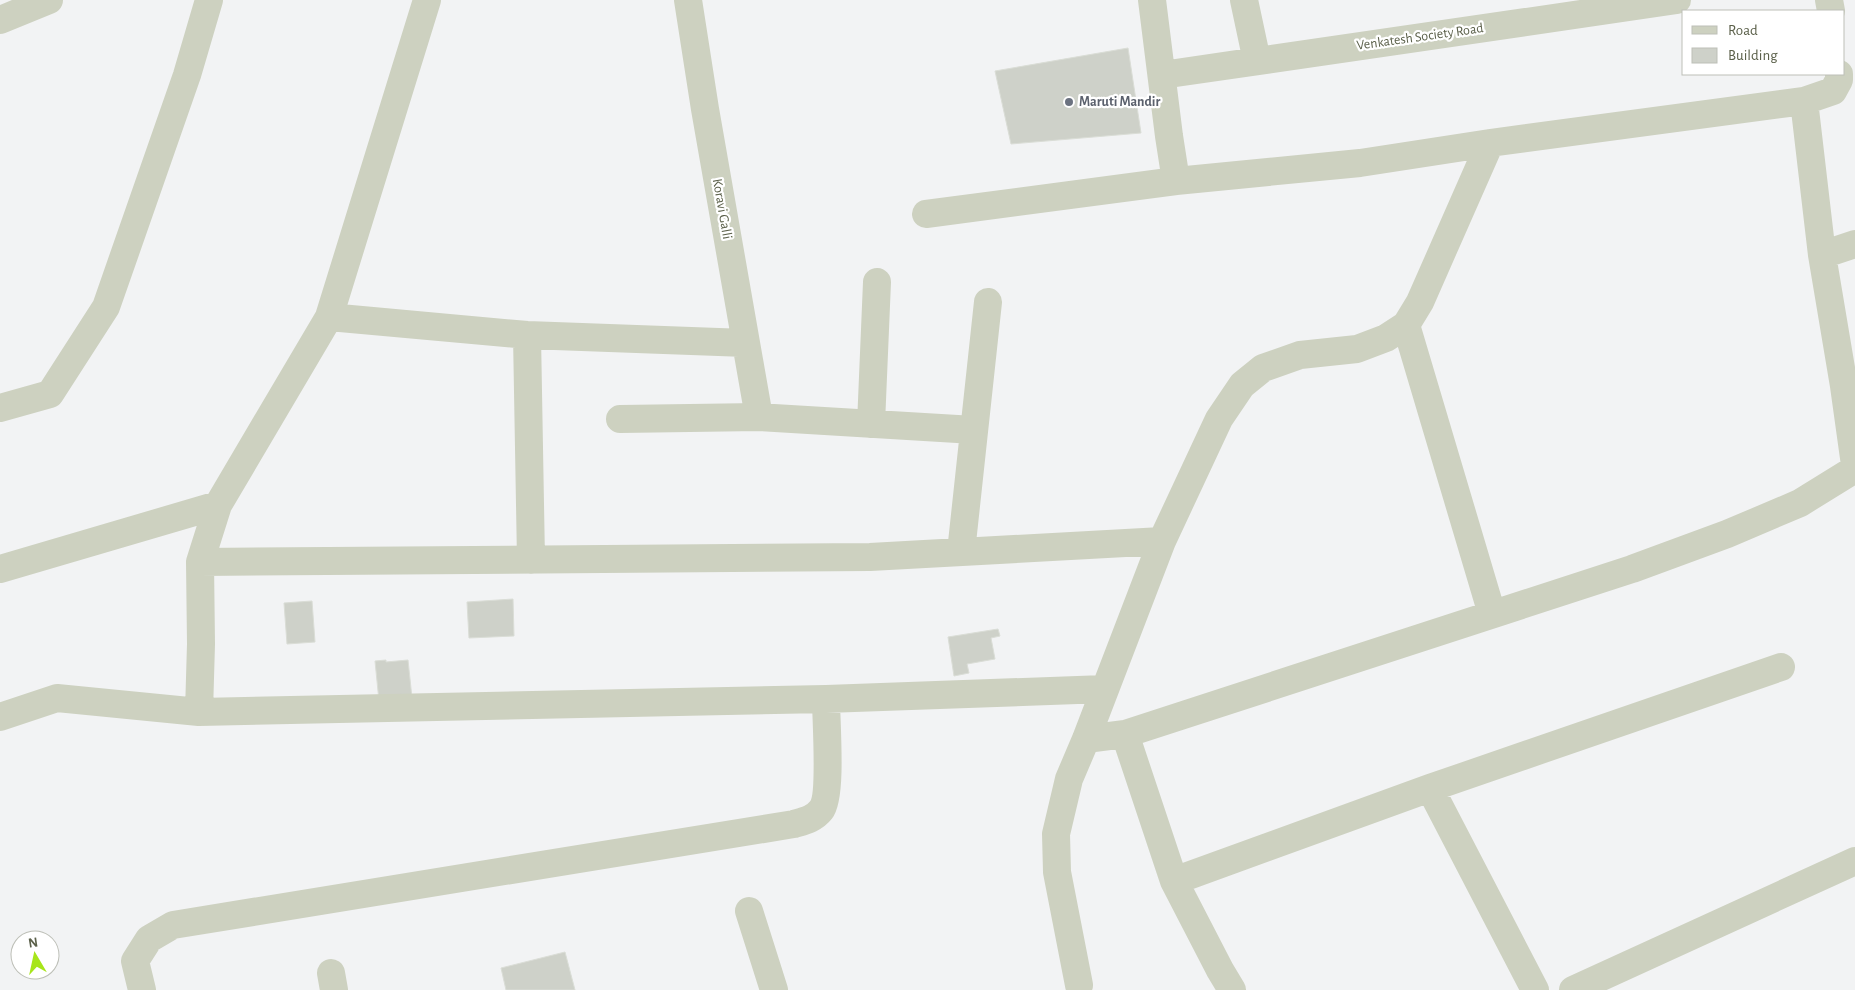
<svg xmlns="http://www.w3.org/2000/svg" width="1855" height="990" font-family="'Alegreya Sans',sans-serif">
	<rect width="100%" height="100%" fill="#f2f3f4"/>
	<!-- building -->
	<path fill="#ced1c9" stroke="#daddd6" d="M 1128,48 L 1141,133 L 1011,144 L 995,71 Z
		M 513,599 L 514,636 L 469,638 L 467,602 Z
		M 312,601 L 315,642 L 287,644 L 284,603 Z
		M 998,629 L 1000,636 L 991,638 L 995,659 L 967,664 L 969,673 L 954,676 L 948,637 Z
		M 386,660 L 386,662 L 408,660 L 412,698 L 379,701 L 375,661 Z
		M 565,952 L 575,990 L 506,990 L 501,968 Z"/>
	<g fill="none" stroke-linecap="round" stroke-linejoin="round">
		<!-- street -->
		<path stroke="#cdd1c0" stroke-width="28" d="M 688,0 L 705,109 L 759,417
			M 1152,0 L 1169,136 L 1176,181
			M 1244,0 L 1257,61
			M 1829,0 L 1831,11
			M 0,20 L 49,0
			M 1162,75 L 1677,0
			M 1804,101 L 1822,255 L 1844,386 L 1855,465
			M 926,214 L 1176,181 L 1360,163 L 1490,143 L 1804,101 L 1833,91 L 1839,80 L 1839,74
			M 1822,255 L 1855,244
			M 329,317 L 527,335 L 746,343
			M 1406,325 L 1492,614
			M 527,335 L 531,560
			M 0,408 L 50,394 L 106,307 L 187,75 L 209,0
			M 620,419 L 759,417 L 974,430
			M 871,424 L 877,282
			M 961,552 L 988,302
			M 200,562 L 870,557 L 1162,541
			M 0,569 L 218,505
			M 199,712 L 826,699 L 1105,689
			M 0,717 L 57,698 L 199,712 L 201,644 L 200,562 L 218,505 L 329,317 L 427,0
			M 1125,734 L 1174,881 L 1220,970 L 1232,990
			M 1086,739 L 1125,734 L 1632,569 L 1727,534 L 1800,503 L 1855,469
			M 1430,788 L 1535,990
			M 1174,881 L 1430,788 L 1781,667
			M 749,911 L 774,990
			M 331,973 L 334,990
			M 1079,985 L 1057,872 L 1056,834 L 1069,779 L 1086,739 L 1162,541 L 1219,419 L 1242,385 L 1263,368 L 1300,355 L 1357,349 L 1386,338 L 1406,325 L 1420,302 L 1490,143
			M 142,990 L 135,961 L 149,939 L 173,925 L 794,824 C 804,821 814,819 821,810 C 832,797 826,720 826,699
			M 1573,990 L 1855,861"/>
	</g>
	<!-- markers -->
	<circle fill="#6b7280" stroke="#fff" stroke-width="2" cx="1069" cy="102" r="5"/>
	<g text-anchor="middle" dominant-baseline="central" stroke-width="4.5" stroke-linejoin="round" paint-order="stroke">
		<!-- street labels -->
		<g font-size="14" fill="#5b604a" stroke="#fff">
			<text transform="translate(1420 37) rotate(-8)">Venkatesh Society Road</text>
			<text transform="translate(722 209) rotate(80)">Koravi Galli</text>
		</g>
		<!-- worship labels -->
		<g font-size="14" font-weight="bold" fill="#5b616d" stroke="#fff" text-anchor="start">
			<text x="1079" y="102">Maruti Mandir</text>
		</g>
	</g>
	<!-- legend -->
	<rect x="1682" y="10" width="162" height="65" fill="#ffffff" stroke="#bdbfb7"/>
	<rect x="1692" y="26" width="25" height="8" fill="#cdd1c0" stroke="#bdbfb7"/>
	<text x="1728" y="35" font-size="15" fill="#5b604a">Road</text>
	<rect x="1692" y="48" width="25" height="15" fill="#ced1c9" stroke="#bdbfb7"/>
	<text x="1728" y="60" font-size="15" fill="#5b604a">Building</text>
	<!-- north arrow -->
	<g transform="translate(35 955) rotate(351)"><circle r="24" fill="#ffffff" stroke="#bdbfb7"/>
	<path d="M0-4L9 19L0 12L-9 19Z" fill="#a7e51b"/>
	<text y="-8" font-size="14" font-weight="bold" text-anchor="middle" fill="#5b604a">N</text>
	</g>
</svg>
